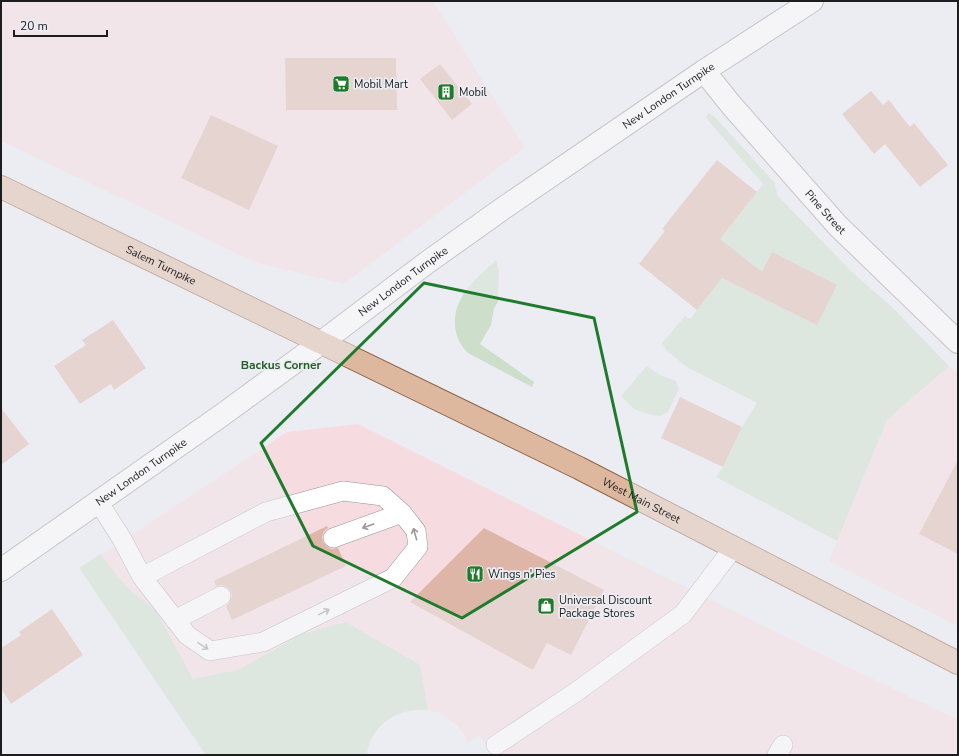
<svg xmlns="http://www.w3.org/2000/svg" width="959" height="756" font-family="'Nunito Sans',sans-serif">
	<rect width="100%" height="100%" fill="#ecedf2"/>
	<!-- commercial -->
	<path fill="#f6dce1" d="M 1,1 L 433,1 L 525,148 L 344,284 L 257,263 L 1,141 Z
		M 949,366 L 958,374 L 958,626 L 829,561 L 887,420 Z
		M 358,424 L 735,612 L 958,720 L 958,755 L 492,755 L 479,735 L 468,743 L 464,734 L 458,727 L 445,716 L 437,712 L 420,709 L 402,712 L 386,720 L 206,755 L 80,569 L 287,432 Z"/>
	<!-- green -->
	<path fill="#cddeca" d="M 708,113 L 714,116 L 774,182 L 778,196 L 854,274 L 891,306 L 949,366 L 887,420 L 837,541 L 716,477 L 723,467 L 742,427 L 757,403 L 687,367 L 667,351 L 662,343 L 685,316 L 690,319 L 725,274 L 720,239 L 763,184 L 706,118 Z
		M 496,260 L 499,270 L 498,302 L 494,308 L 491,325 L 480,344 L 534,382 L 532,387 L 468,353 C 460,345 456,337 455,326 C 453,296 477,278 496,260 Z
		M 647,366 L 660,375 L 676,381 L 679,389 L 668,412 L 661,416 L 652,415 L 634,409 L 621,396 Z
		M 100,554 L 126,586 L 156,611 L 193,679 L 238,670 L 302,634 L 346,622 L 420,665 L 428,710 C 399,707 370,724 367,755 L 206,755 L 79,568 Z"/>
	<!-- building -->
	<path fill="#deb6a8" d="M 285,58 L 396,58 L 397,110 L 286,110 Z
		M 440,64 L 472,104 L 452,120 L 420,79 Z
		M 871,91 L 883,105 L 889,100 L 910,127 L 914,123 L 948,165 L 920,187 L 885,144 L 874,154 L 842,114 Z
		M 211,115 L 278,146 L 249,210 L 181,178 Z
		M 717,160 L 757,192 L 720,239 L 762,272 L 772,252 L 837,285 L 817,325 L 722,278 L 697,310 L 639,264 L 665,231 L 662,229 Z
		M 113,320 L 146,368 L 114,390 L 111,384 L 80,404 L 54,366 L 86,345 L 82,340 Z
		M 680,397 L 742,427 L 723,467 L 661,438 Z
		M 1,408 L 29,444 L 1,465 Z
		M 958,460 L 958,554 L 919,534 Z
		M 327,526 L 328,528 L 324,531 L 322,536 L 323,542 L 326,546 L 331,549 L 338,548 L 346,566 L 232,620 L 226,606 L 230,602 L 232,596 L 231,591 L 227,587 L 221,585 L 216,586 L 214,581 Z
		M 484,528 L 604,590 L 571,655 L 547,643 L 533,670 L 410,602 Z
		M 52,609 L 83,655 L 11,704 L 1,688 L 1,648 L 21,635 L 19,632 Z"/>
	<g fill="none" stroke-linecap="round" stroke-linejoin="round">
		<!-- lane casing -->
		<g stroke="#95959a" stroke-width="20">
			<path id="lane" d="M 99,503 L 122,539 L 142,577 L 187,635 L 210,651 L 263,642 L 393,578 L 418,547 L 416,531 L 402,513 L 383,496 L 343,491 L 266,512 L 142,577
				M 333,538 L 402,513
				M 175,620 L 221,596
				M 496,745 L 576,692 L 683,614 L 734,547
				M 777,755 L 783,745"/>
		</g>
		<!-- street casing -->
		<g stroke="#95959a" stroke-width="24">
			<g id="street">
				<path id="s1" d="M 704,71 L 732,106 L 838,226 L 958,342"/>
			</g>
		</g>
		<!-- secondary casing -->
		<g stroke="#95959a" stroke-width="24">
			<g id="secondary">
				<path id="s2" d="M 1,570 L 222,415 L 322,342 L 425,264 L 505,207 L 704,71 L 812,1"/>
			</g>
		</g>
		<!-- primary casing -->
		<g stroke="#8c6347" stroke-width="24">
			<g id="primary">
				<path id="s3" d="M 1,187 L 579,468 L 958,663"/>
			</g>
		</g>
		<!-- lane -->
		<use href="#lane" stroke="#fff" stroke-width="19"/>
		<!-- street -->
		<use href="#street" stroke="#fff" stroke-width="22"/>
		<!-- secondary -->
		<use href="#secondary" stroke="#fff" stroke-width="22"/>
		<!-- primary -->
		<use href="#primary" stroke="#deb89e" stroke-width="22"/>
	</g>
	<!-- one-way arrows -->
	<defs><path id="oneway-shaft" d="M-6 0H5M1.5-3L5.5 0L1.5 3" fill="none" stroke-width="1.6" stroke-linecap="round" stroke-linejoin="round"/></defs>
	<g stroke="#99999a">
		<use href="#oneway-shaft" transform="translate(368 526) rotate(160)"/>
		<use href="#oneway-shaft" transform="translate(415 534) rotate(-106)"/>
		<use href="#oneway-shaft" transform="translate(324 612) rotate(-26)"/>
		<use href="#oneway-shaft" transform="translate(203 646) rotate(34)"/>
	</g>
	<!-- marked area -->
	<path d="M0 0H959V756H0ZM 424,283 L 594,318 L 637,512 L 462,618 L 313,546 L 261,443 Z" fill="#ecedf2" fill-opacity=".55" fill-rule="evenodd"/>
	<path fill="none" stroke="#1e7b2b" stroke-width="3" stroke-linejoin="round" d="M 424,283 L 594,318 L 637,512 L 462,618 L 313,546 L 261,443 Z"/>
	<!-- icons -->
	<defs>
		<g id="supermarket-square" transform="scale(0.9)"><rect x="-9" y="-9" width="18" height="18" rx="4" fill="#1e7b2b" stroke="#ecedf2"/><path d="M-6-5.5h2.5l.6 2H6L4.5 2H-2.5L-4.4-4H-6ZM-1.5 3.2a1.3 1.3 0 1 0 .1 0ZM3 3.2a1.3 1.3 0 1 0 .1 0Z" fill="#fff"/></g>
		<g id="building-square" transform="scale(0.9)"><rect x="-9" y="-9" width="18" height="18" rx="4" fill="#1e7b2b" stroke="#ecedf2"/><path d="M-4-6H4V6H1V3H-1V6H-4ZM-2.5-4.3h1.7v1.8h-1.7ZM.8-4.3h1.7v1.8H.8ZM-2.5-1h1.7V.8h-1.7ZM.8-1h1.7V.8H.8Z" fill="#fff"/></g>
		<g id="restaurant-square" transform="scale(0.9)"><rect x="-9" y="-9" width="18" height="18" rx="4" fill="#1e7b2b" stroke="#ecedf2"/><path d="M-5-6h1v4h1v-4h1v4h1v-4h1v5L-1.5 .5V6h-2V.5L-5-1ZM5-6V6H3V1.5H1.5Q1.5-4 5-6Z" fill="#fff"/></g>
		<g id="shop-square" transform="scale(0.9)"><rect x="-9" y="-9" width="18" height="18" rx="4" fill="#1e7b2b" stroke="#ecedf2"/><path d="M-5-2.5h2.3a2.7 3.5 0 0 1 5.4 0H5L5.5 6h-11ZM-1.5-2.5h3a1.5 2.3 0 0 0-3 0Z" fill="#fff"/></g>
	</defs>
	<g fill-rule="evenodd">
		<use href="#supermarket-square" x="341" y="84"/>
		<use href="#building-square" x="446" y="92"/>
		<use href="#restaurant-square" x="475" y="574"/>
		<use href="#shop-square" x="546" y="606"/>
	</g>
	<g text-anchor="middle" dominant-baseline="central" stroke-width="3.5" stroke-linejoin="round" paint-order="stroke">
		<!-- poi labels -->
		<g font-size="11" fill="#1d1d1f" stroke="#ecedf2" text-anchor="start">
			<text x="354" y="84">Mobil Mart</text>
			<text x="459" y="92">Mobil</text>
			<text x="488" y="574">Wings n' Pies</text>
			<text x="559" y="600">Universal Discount<tspan x="559" dy="13">Package Stores</tspan></text>
		</g>
		<!-- street labels -->
		<g font-size="11" fill="#1d1d1f" stroke="#ecedf2">
			<text stroke="none"><textPath href="#s2" startOffset="819">New London Turnpike</textPath></text>
			<text stroke="none"><textPath href="#s1" startOffset="186">Pine Street</textPath></text>
			<text stroke="none"><textPath href="#s3" startOffset="178">Salem Turnpike</textPath></text>
			<text stroke="none"><textPath href="#s2" startOffset="495">New London Turnpike</textPath></text>
			<text stroke="none"><textPath href="#s2" startOffset="171">New London Turnpike</textPath></text>
			<text stroke="none"><textPath href="#s3" startOffset="713">West Main Street</textPath></text>
		</g>
		<!-- neighbourhood labels -->
		<g font-size="12" font-weight="bold" fill="#255c29" stroke="#ecedf2">
			<text x="281" y="365">Backus Corner</text>
		</g>
	</g>
	<!-- border -->
	<rect width="959" height="756" fill="none" stroke="#1d1d1f" stroke-width="4"/>
	<!-- scale -->
	<path d="M14 30v6h93v-6" fill="none" stroke="#1d1d1f" stroke-width="2"/>
	<text x="20" y="30" font-size="12" fill="#1d1d1f" stroke="#ecedf2" stroke-width="3" paint-order="stroke">20 m</text>
</svg>
